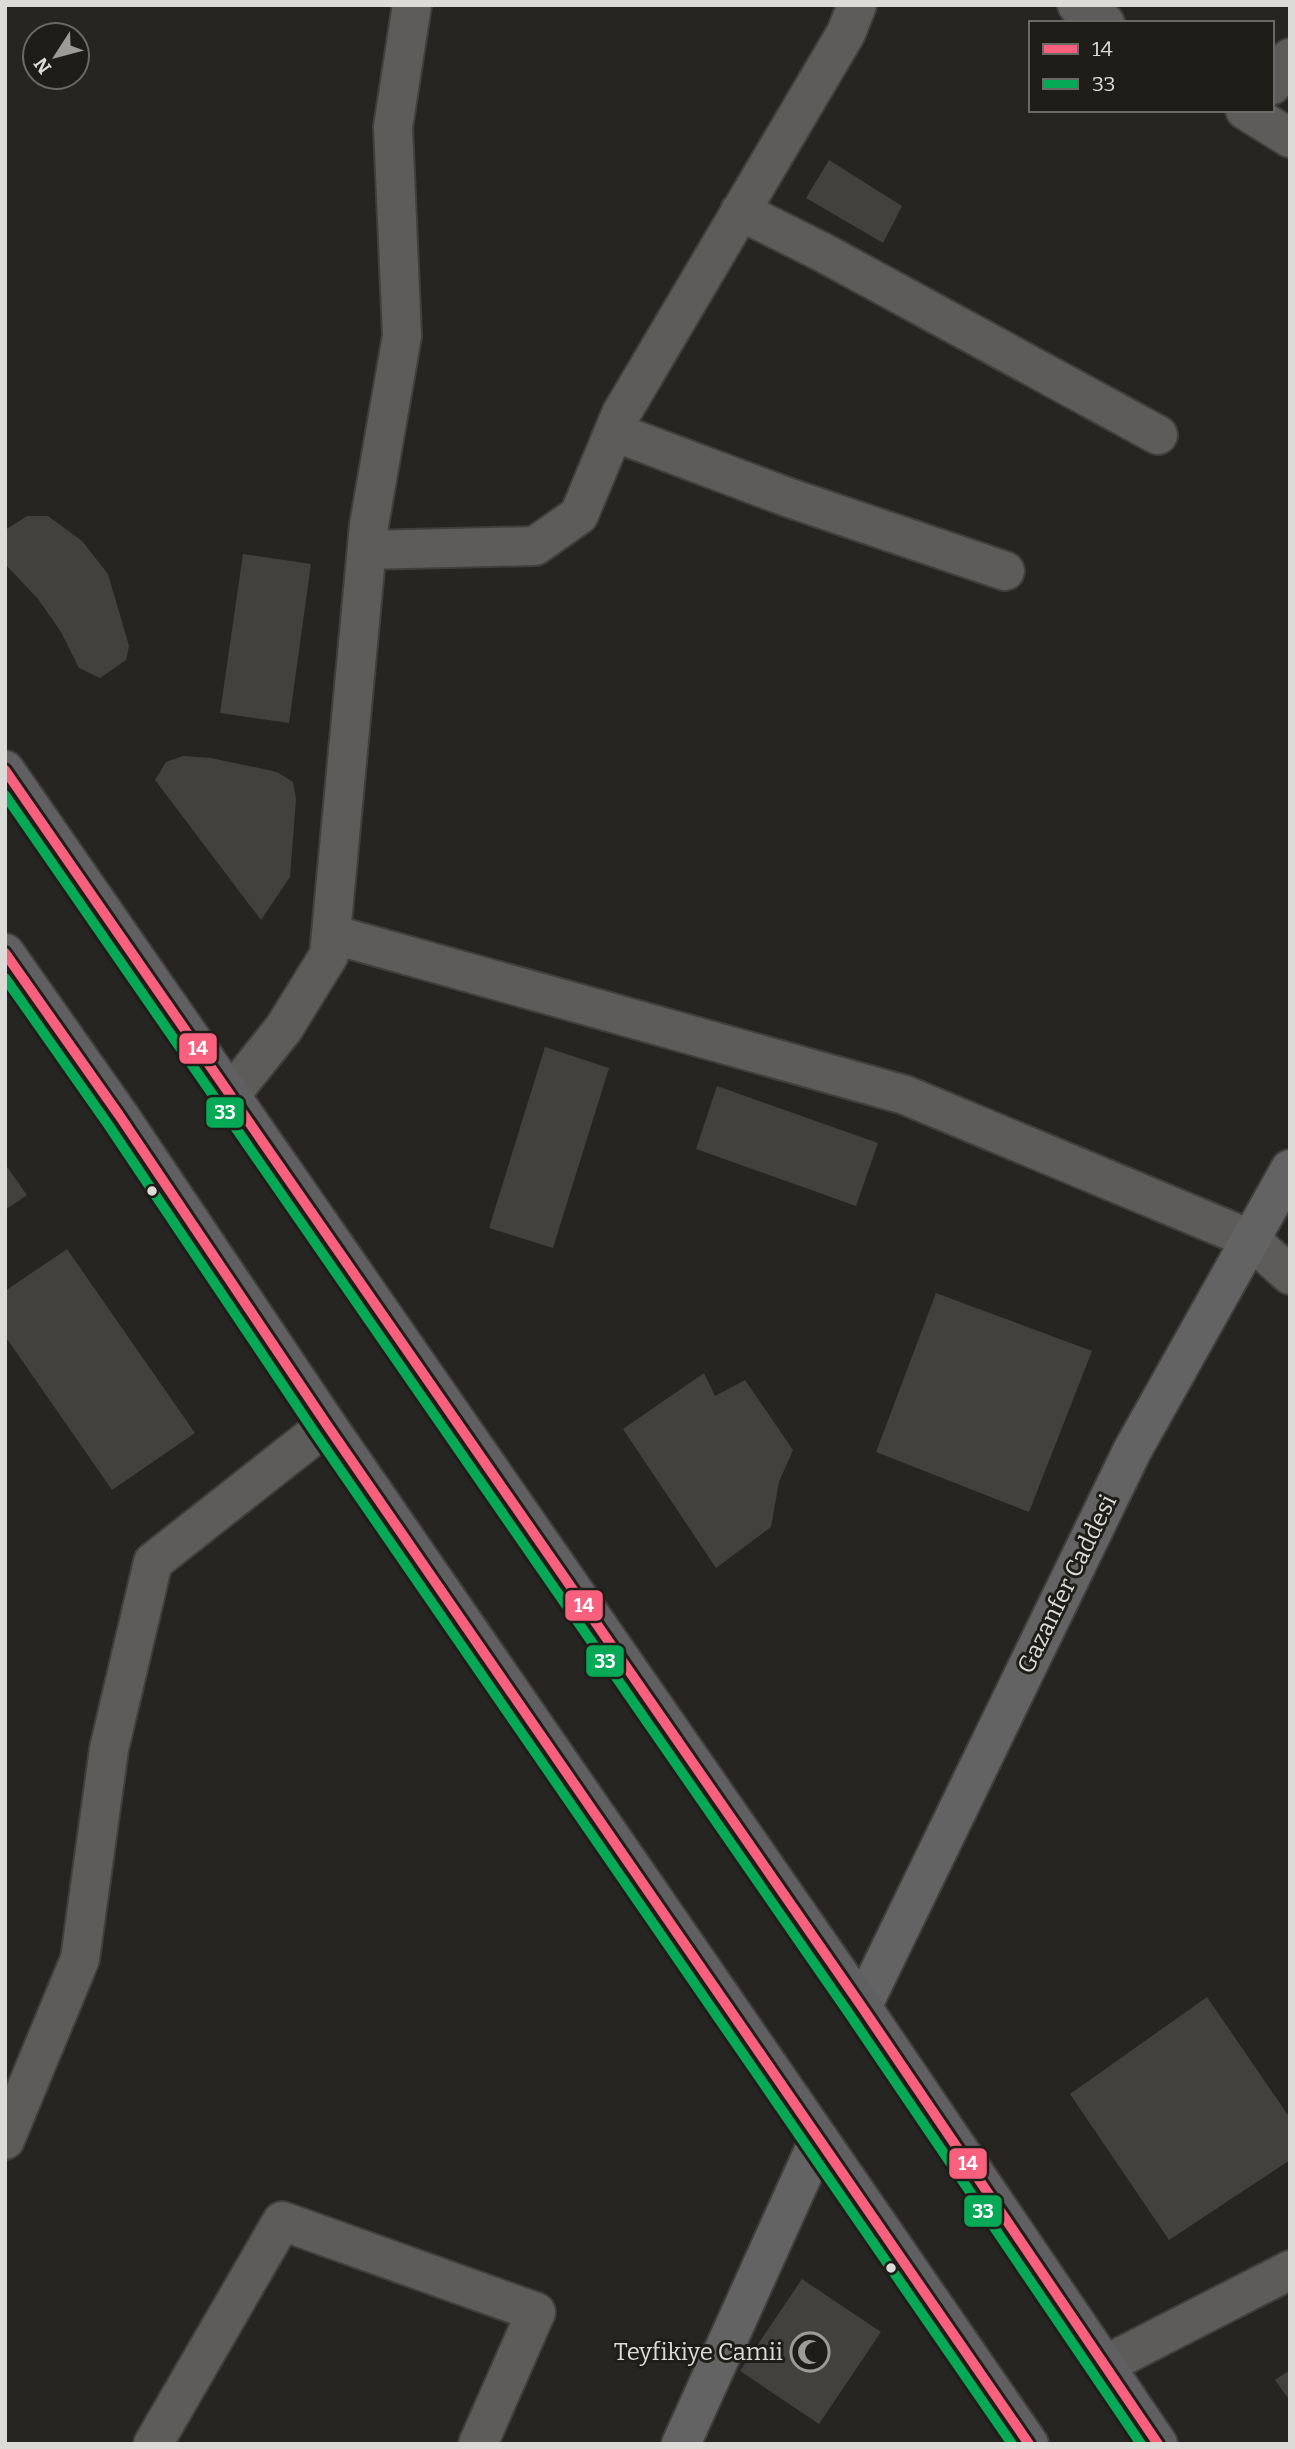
<svg xmlns="http://www.w3.org/2000/svg" width="1295" height="2449" font-family="Bitter,serif">
	<rect width="100%" height="100%" fill="#262522"/>
	<!-- building -->
	<path fill="#42413e" d="M 829,160 L 902,206 L 883,243 L 806,198 Z
		M 27,516 L 48,516 L 82,541 L 108,574 L 129,646 L 126,660 L 100,678 L 79,668 L 61,632 L 38,599 L 5,564 L 5,530 Z
		M 243,554 L 311,564 L 289,723 L 220,713 Z
		M 183,756 L 211,758 L 277,772 L 293,782 L 296,799 L 290,877 L 261,920 L 155,780 L 166,762 Z
		M 545,1047 L 609,1068 L 553,1248 L 489,1228 Z
		M 717,1086 L 878,1143 L 856,1206 L 696,1149 Z
		M 5,1164 L 27,1195 L 5,1210 Z
		M 67,1249 L 195,1433 L 112,1490 L 5,1336 L 5,1291 Z
		M 936,1293 L 1092,1351 L 1029,1512 L 876,1452 Z
		M 704,1373 L 715,1396 L 745,1380 L 793,1450 L 779,1482 L 771,1527 L 716,1568 L 623,1429 Z
		M 1207,1997 L 1290,2118 L 1290,2160 L 1169,2240 L 1070,2094 Z
		M 802,2279 L 881,2332 L 819,2424 L 740,2371 Z
		M 1290,2370 L 1290,2401 L 1275,2380 Z"/>
	<g fill="none" stroke-linecap="round" stroke-linejoin="round">
		<!-- street casing -->
		<g stroke="#403f3d" stroke-width="42">
			<path id="street" d="M 1077,5 L 1105,23
				M 1272,85 L 1290,58
				M 1245,110 L 1290,138
				M 740,211 L 824,253 L 1158,435
				M 614,432 L 787,497 L 1005,571
				M 367,550 L 535,546 L 579,515 L 621,414 L 846,33 L 857,5
				M 331,934 L 905,1095 L 1250,1239 L 1290,1275
				M 231,1094 L 284,1028 L 329,955 L 369,525 L 402,336 L 393,127 L 412,5
				M 5,2140 L 80,1959 L 109,1749 L 153,1562 L 327,1425
				M 1105,2365 L 1290,2270
				M 153,2444 L 282,2221 L 536,2312 L 478,2444"/>
		</g>
		<!-- secondary casing -->
		<g stroke="#403f3d" stroke-width="42">
			<path id="secondary" d="M 862,2007 L 1132,1451 L 1290,1169
				M 681,2444 L 819,2139"/>
		</g>
		<!-- primary casing -->
		<g stroke="#403f3d" stroke-width="42">
			<path id="primary" d="M 5,770 L 862,2007 L 1158,2444
				M 5,953 L 119,1115 L 327,1425 L 1029,2444"/>
		</g>
		<!-- street -->
		<use href="#street" stroke="#5d5c5a" stroke-width="38"/>
		<!-- secondary -->
		<use href="#secondary" stroke="#636363" stroke-width="38"/>
		<!-- primary -->
		<use href="#primary" stroke="#606062" stroke-width="38"/>
		<!-- bus-1 casing -->
		<g stroke="#1e1d18" stroke-width="16">
			<path id="bus-1" d="M 5,770 L 862,2007 L 1158,2444
				M 5,953 L 119,1115 L 327,1425 L 1029,2444"/>
		</g>
		<!-- bus-2 casing -->
		<g stroke="#1e1d18" stroke-width="16">
			<path id="bus-2" d="M 5,795 L 850,2015 L 1141,2444
				M 5,978 L 107,1123 L 315,1433 L 1012,2444"/>
		</g>
		<!-- bus-1 -->
		<use href="#bus-1" stroke="#f8607d" stroke-width="10"/>
		<!-- bus-2 -->
		<use href="#bus-2" stroke="#06aa56" stroke-width="10"/>
	</g>
	<!-- icons -->
	<defs>
		<g id="mosque-ring" transform="scale(2.0125)"><circle r="9.5" fill="#1e1d18" stroke="#9c9b98" stroke-width="1.5"/><path d="M3.5-4.9A6 6 0 1 0 3.5 4.9A5 5 0 1 1 3.5-4.9Z" fill="#9c9b98"/></g>
	</defs>
	<g fill-rule="evenodd">
		<use href="#mosque-ring" x="810" y="2352"/>
	</g>
	<!-- markers -->
	<g fill="#dcdbd8" stroke="#1e1d18" stroke-width="2.5">
		<circle cx="152" cy="1191" r="6"/>
		<circle cx="891" cy="2268" r="6"/>
	</g>
	<g text-anchor="middle" dominant-baseline="central" stroke-width="6" stroke-linejoin="round" paint-order="stroke">
		<!-- street labels -->
		<g font-size="24" fill="#dcdbd8" stroke="#1e1d18">
			<text transform="translate(1067 1584) rotate(-64)">Gazanfer Caddesi</text>
		</g>
		<!-- poi labels -->
		<g font-size="24" fill="#dcdbd8" stroke="#1e1d18" text-anchor="end">
			<text x="783" y="2352">Teyfikiye Camii</text>
		</g>
	</g>
	<g stroke="#1e1d18" stroke-width="2.5">
		<rect x="178" y="1032" width="40" height="33" rx="7" fill="#f8607d"/>
		<rect x="205" y="1096" width="40" height="33" rx="7" fill="#06aa56"/>
		<rect x="564" y="1589" width="40" height="33" rx="7" fill="#f8607d"/>
		<rect x="585" y="1644" width="40" height="34" rx="7" fill="#06aa56"/>
		<rect x="948" y="2147" width="40" height="33" rx="7" fill="#f8607d"/>
		<rect x="963" y="2194" width="40" height="34" rx="7" fill="#06aa56"/>
	</g>
	<g font-size="19" text-anchor="middle" font-weight="bold" fill="#fff">
		<text x="198" y="1055">14</text>
		<text x="225" y="1119">33</text>
		<text x="584" y="1612">14</text>
		<text x="605" y="1668">33</text>
		<text x="968" y="2170">14</text>
		<text x="983" y="2218">33</text>
	</g>
	<!-- border -->
	<rect width="1295" height="2449" fill="none" stroke="#dcdbd8" stroke-width="14"/>
	<!-- legend -->
	<rect x="1029" y="21" width="245" height="91" fill="#1e1d18" stroke="#6a6965" stroke-width="2"/>
	<rect x="1043" y="44" width="35" height="10" fill="#f8607d" stroke="#6a6965" stroke-width="2"/>
	<text x="1092" y="56" font-size="21" fill="#dcdbd8">14</text>
	<rect x="1043" y="79" width="35" height="10" fill="#06aa56" stroke="#6a6965" stroke-width="2"/>
	<text x="1092" y="91" font-size="21" fill="#dcdbd8">33</text>
	<!-- north arrow -->
	<g transform="translate(56 56) rotate(234)"><circle r="33" fill="#1e1d18" stroke="#6a6965" stroke-width="2"/>
	<path d="M0-5L12 26L0 18L-12 26Z" fill="#9c9b98"/>
	<text y="-10" font-size="19" font-weight="bold" text-anchor="middle" fill="#dcdbd8">N</text>
	</g>
</svg>
